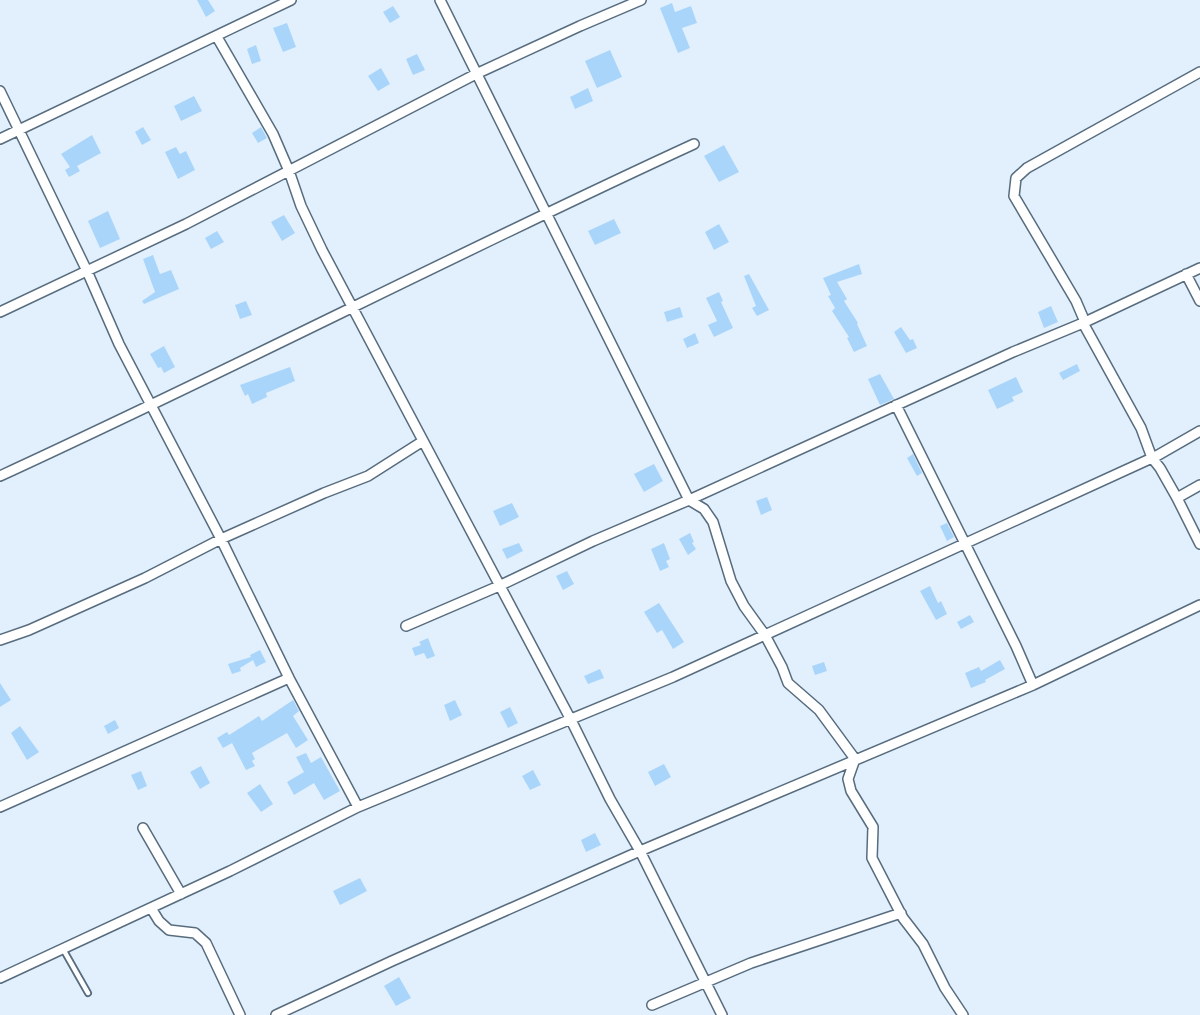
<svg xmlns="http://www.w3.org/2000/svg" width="1200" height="1015" font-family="'DM Sans',sans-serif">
	<rect width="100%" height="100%" fill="#e2f0fd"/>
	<!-- building -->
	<path fill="#aad5fa" d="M 197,0 L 208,0 L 215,11 L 206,17 Z
		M 672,3 L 675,12 L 691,6 L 697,23 L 682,28 L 690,48 L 678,53 L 660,8 Z
		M 393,6 L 400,17 L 390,23 L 383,12 Z
		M 287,23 L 296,47 L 283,52 L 273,28 Z
		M 256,45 L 261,61 L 252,64 L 247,49 Z
		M 610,50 L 622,77 L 597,88 L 585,61 Z
		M 417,54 L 425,70 L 413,75 L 406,59 Z
		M 381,68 L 390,84 L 378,91 L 368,76 Z
		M 588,88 L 593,101 L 575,109 L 570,97 Z
		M 194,96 L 202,111 L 181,121 L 174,106 Z
		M 143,127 L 151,140 L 142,145 L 135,132 Z
		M 261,127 L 267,138 L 258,143 L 252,133 Z
		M 92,135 L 101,153 L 77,166 L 80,171 L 69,177 L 65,170 L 70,167 L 61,154 Z
		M 724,145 L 739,172 L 719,182 L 704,156 Z
		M 176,147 L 180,154 L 186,151 L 195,170 L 178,179 L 165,152 Z
		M 108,211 L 120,239 L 100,248 L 88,221 Z
		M 284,215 L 295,233 L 282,241 L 271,222 Z
		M 614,219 L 621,233 L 595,245 L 588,231 Z
		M 719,224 L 729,242 L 714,250 L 705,232 Z
		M 217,231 L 224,242 L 211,249 L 205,238 Z
		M 153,255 L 160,274 L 171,270 L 179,289 L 144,304 L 142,301 L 155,292 L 143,259 Z
		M 859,264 L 862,274 L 837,282 L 847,299 L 844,301 L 858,323 L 857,324 L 867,346 L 854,352 L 847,338 L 849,337 L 832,311 L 835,308 L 828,296 L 831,295 L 823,278 Z
		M 749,274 L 769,310 L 757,316 L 752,308 L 756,306 L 744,276 Z
		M 719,292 L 723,301 L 721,302 L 733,328 L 714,337 L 708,325 L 717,321 L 706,298 Z
		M 246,301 L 252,315 L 240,319 L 235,305 Z
		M 1051,306 L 1058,322 L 1044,328 L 1038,312 Z
		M 680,307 L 683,317 L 667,322 L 664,312 Z
		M 901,327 L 910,340 L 913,339 L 917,348 L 906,353 L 894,332 Z
		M 695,333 L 699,343 L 687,348 L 683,339 Z
		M 164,346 L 175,367 L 164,373 L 161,367 L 158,368 L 150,354 Z
		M 1077,364 L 1080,371 L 1063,380 L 1059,373 Z
		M 290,367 L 295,381 L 266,393 L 267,397 L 252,404 L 248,394 L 245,396 L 240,385 Z
		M 880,374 L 894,399 L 880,405 L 868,379 Z
		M 1016,377 L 1023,392 L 1012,397 L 1014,401 L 997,409 L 988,390 Z
		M 913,454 L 922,473 L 917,476 L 907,458 Z
		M 654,464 L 663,481 L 644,492 L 634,474 Z
		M 767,497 L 772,510 L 761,515 L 756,501 Z
		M 512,503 L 519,517 L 500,526 L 493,511 Z
		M 947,523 L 954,537 L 947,541 L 940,526 Z
		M 690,533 L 694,542 L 692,543 L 696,549 L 688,555 L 679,539 Z
		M 519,543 L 523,551 L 507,559 L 502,549 Z
		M 664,543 L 670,559 L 666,561 L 669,567 L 660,571 L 651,549 Z
		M 567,571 L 574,584 L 563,590 L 556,576 Z
		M 930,586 L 938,603 L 941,601 L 947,614 L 936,620 L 920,591 Z
		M 659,603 L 684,642 L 673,649 L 662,630 L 657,633 L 644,612 Z
		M 970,615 L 974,622 L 961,629 L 957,622 Z
		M 428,638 L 435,656 L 427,659 L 424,653 L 415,656 L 412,648 L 421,645 L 419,642 Z
		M 260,650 L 266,662 L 256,667 L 253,660 L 240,668 L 241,671 L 232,674 L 228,664 L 251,657 L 250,655 Z
		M 1000,660 L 1005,669 L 985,680 L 986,682 L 971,688 L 965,673 L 979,667 L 981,671 Z
		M 824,662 L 827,671 L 815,675 L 812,666 Z
		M 600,669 L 604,678 L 588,684 L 584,676 Z
		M 0,683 L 11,700 L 0,707 Z
		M 293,700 L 299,711 L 293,716 L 308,740 L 296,748 L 287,733 L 252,753 L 255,759 L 252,761 L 255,766 L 246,770 L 232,743 L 223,748 L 217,738 L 227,732 L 229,735 L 259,716 L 262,721 Z
		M 455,700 L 462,715 L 450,721 L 444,705 Z
		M 510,707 L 518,723 L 508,728 L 500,712 Z
		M 115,720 L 119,728 L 108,734 L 104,726 Z
		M 20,726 L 39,752 L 27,760 L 11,733 Z
		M 306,753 L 311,763 L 321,757 L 340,791 L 324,800 L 314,783 L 294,795 L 287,782 L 304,772 L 296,757 Z
		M 664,764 L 671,777 L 655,786 L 648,772 Z
		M 201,766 L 210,783 L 200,789 L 190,772 Z
		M 533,770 L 541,785 L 530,790 L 522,776 Z
		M 141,771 L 147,786 L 138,790 L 131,775 Z
		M 260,784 L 273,804 L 261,812 L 247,793 Z
		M 595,833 L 601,845 L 586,852 L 581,840 Z
		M 360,878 L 367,891 L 340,905 L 333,891 Z
		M 399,977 L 411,998 L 396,1006 L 384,986 Z"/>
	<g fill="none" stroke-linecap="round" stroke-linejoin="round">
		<!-- lane casing -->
		<g stroke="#576c7e" stroke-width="8">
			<path id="lane" d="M 63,949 L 88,993"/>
		</g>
		<!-- street casing -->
		<g stroke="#576c7e" stroke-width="12">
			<path id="street" d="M 440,0 L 689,500 L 704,509 L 713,522 L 731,581 L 744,606 L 765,635 L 782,667 L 788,683 L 819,710 L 855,759 L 848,779 L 851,791 L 873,827 L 872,858 L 903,918 L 923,944 L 945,988 L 963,1015
				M 217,37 L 273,134 L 289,171 L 301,206 L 322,250 L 571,720 L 610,799 L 640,851 L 722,1015
				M 0,91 L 87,271 L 119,344 L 221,539 L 289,678 L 358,807
				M 0,139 L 291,0
				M 1186,274 L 1200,301
				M 0,312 L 186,224 L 476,74 L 580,26 L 641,0
				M 1085,322 L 1076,301 L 1014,196 L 1016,178 L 1027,168 L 1200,72
				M 1083,323 L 1141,428 L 1152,458 L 1160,468 L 1177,498 L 1200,544
				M 896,405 L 1016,646 L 1033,685
				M 1153,458 L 1200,431
				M 0,476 C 233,369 461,251 694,144
				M 1177,498 L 1200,485
				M 406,626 L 499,586 L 593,541 L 689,500 L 1013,352 L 1083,323 L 1200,268
				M 0,640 L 29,630 L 145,578 L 221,539 L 324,493 L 368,476 L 423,441
				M 0,807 L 289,678
				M 143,828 L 181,894
				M 151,908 L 159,921 L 169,930 L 195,933 L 206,943 L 240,1015
				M 0,978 L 230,871 L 358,807 L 673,677 L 1152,458
				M 652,1005 L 751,963 L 901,913
				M 276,1015 L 392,961 L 640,851 L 1033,685 L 1200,605"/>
		</g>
		<!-- lane -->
		<use href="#lane" stroke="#fff" stroke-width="4.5"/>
		<!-- street -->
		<use href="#street" stroke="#fff" stroke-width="9"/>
	</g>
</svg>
